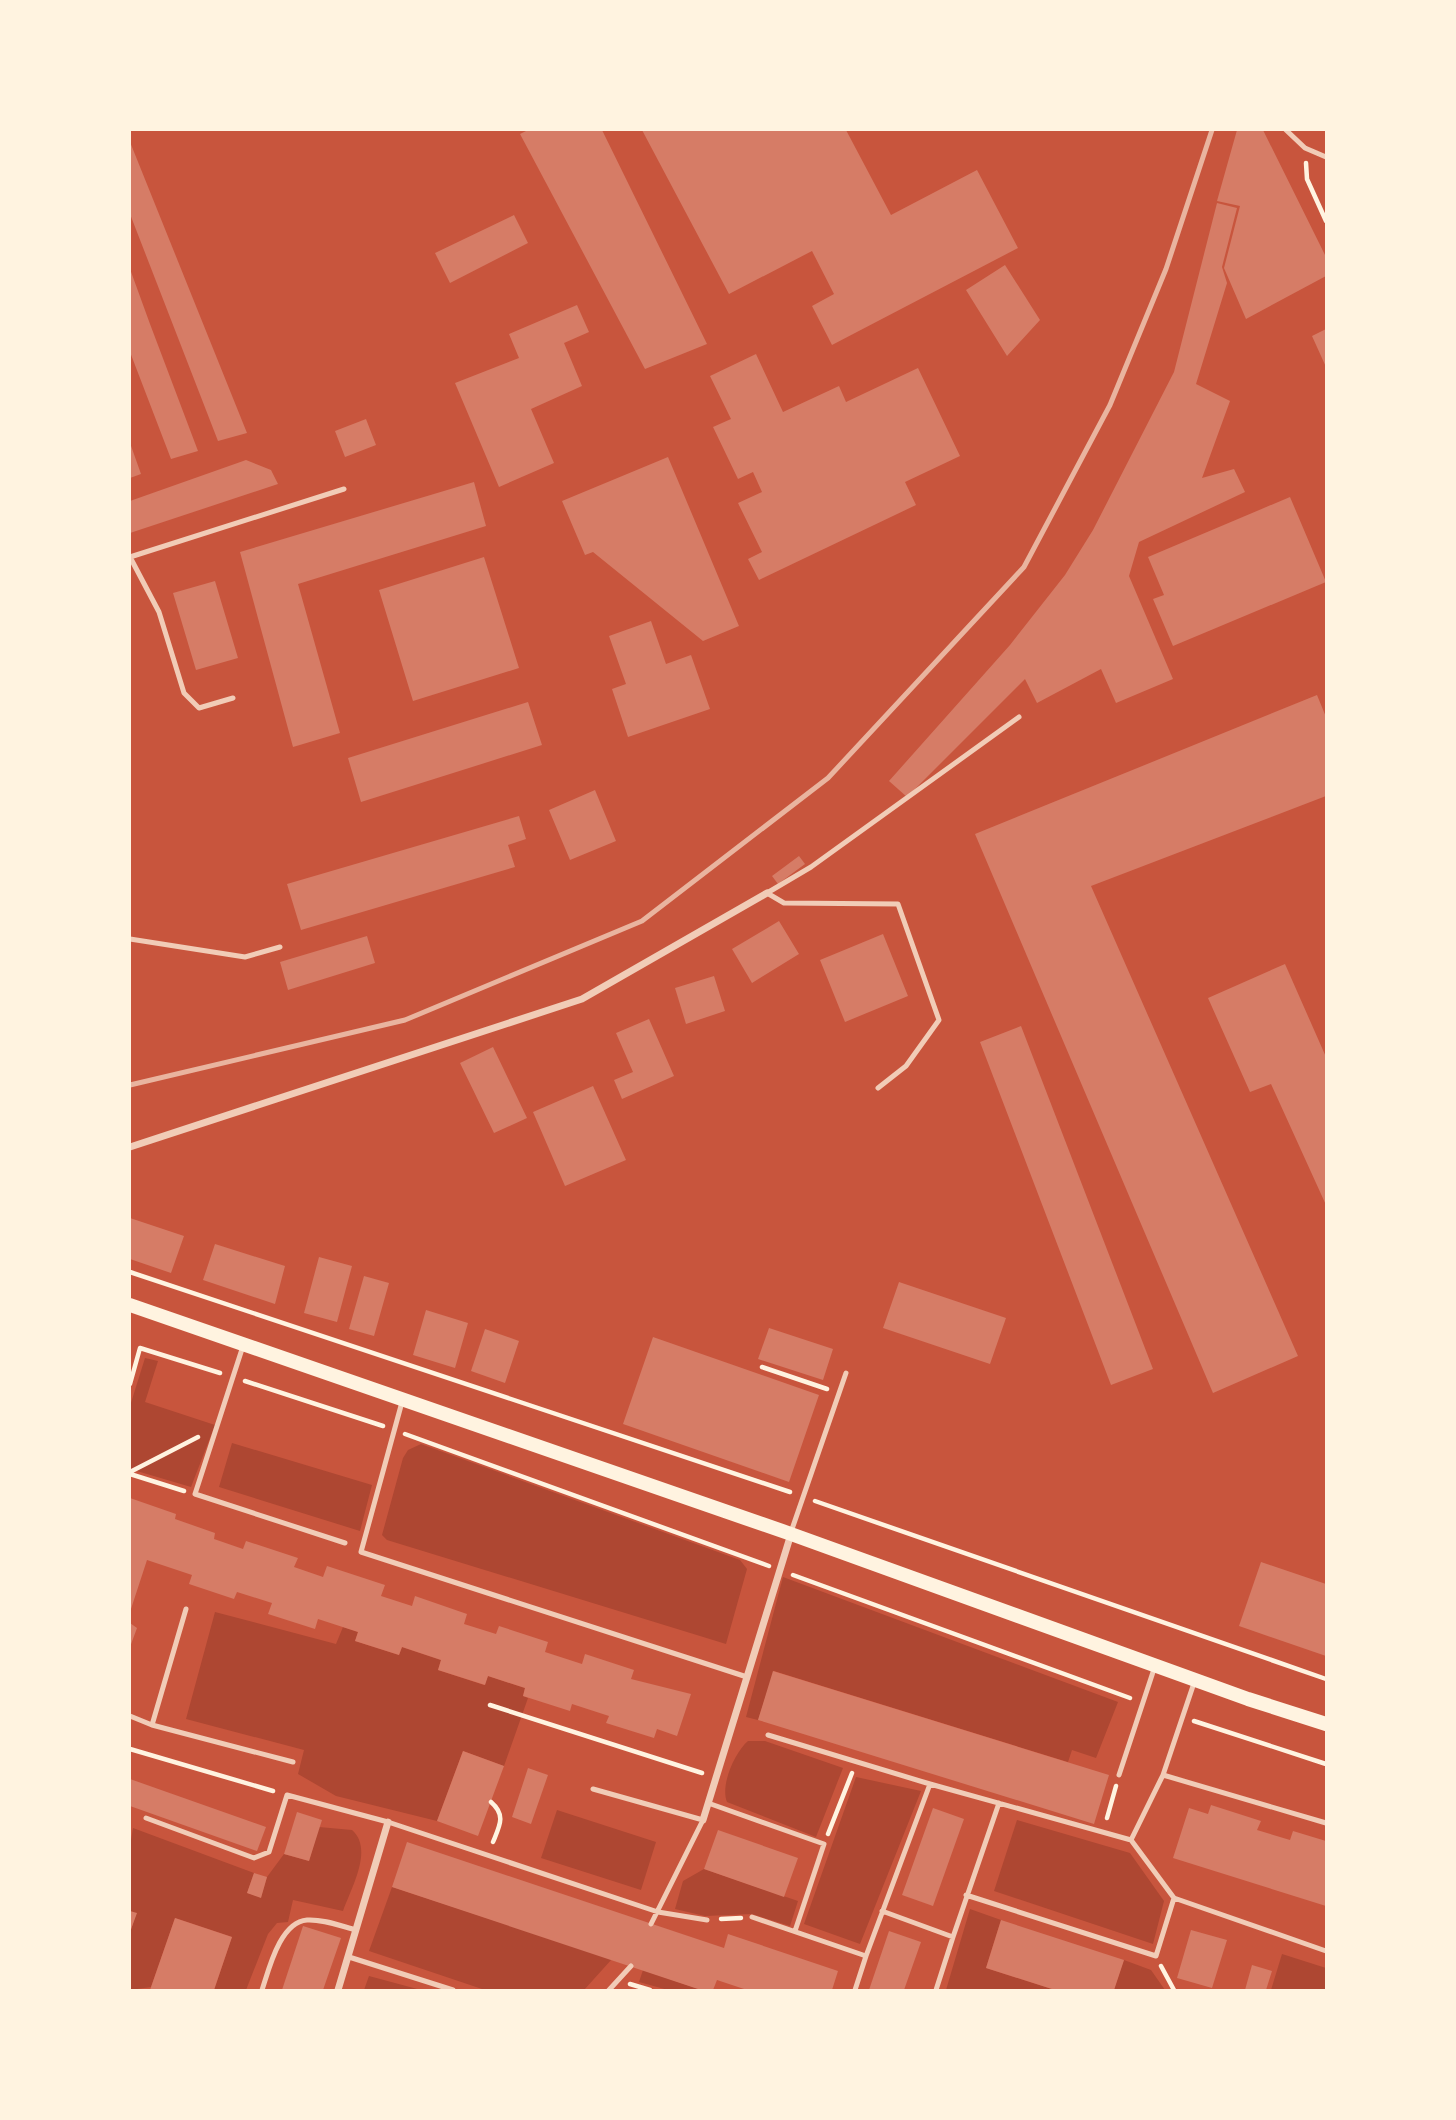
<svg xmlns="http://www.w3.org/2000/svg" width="1456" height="2120" font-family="'Alegreya Sans',sans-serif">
	<rect width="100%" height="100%" fill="#c8553d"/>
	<!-- green -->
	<path fill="#ae4732" d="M 145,1358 L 158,1361 L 145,1402 L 215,1425 L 191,1487 L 130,1469 L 130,1406 Z
		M 232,1443 L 372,1485 L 360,1531 L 219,1487 Z
		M 421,1444 L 740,1560 L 747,1569 L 726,1644 L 387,1540 L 382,1535 L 403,1458 L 408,1450 Z
		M 783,1577 L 1118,1702 L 1096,1758 L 1072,1750 L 1068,1762 L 774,1671 L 758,1720 L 746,1717 Z
		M 215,1612 L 336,1644 L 343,1627 L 358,1632 L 355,1641 L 399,1655 L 402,1647 L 441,1660 L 438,1670 L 484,1685 L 488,1676 L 525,1688 L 523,1696 L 528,1698 L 504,1766 L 463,1751 L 437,1821 L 336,1796 L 298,1774 L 304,1750 L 186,1719 Z
		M 748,1741 L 765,1741 L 843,1768 L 816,1837 L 727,1802 C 720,1785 735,1752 748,1741 Z
		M 856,1777 L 921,1791 L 860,1944 L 804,1924 Z
		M 557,1810 L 656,1842 L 641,1890 L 541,1858 Z
		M 1017,1820 L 1130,1853 L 1164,1901 L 1153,1944 L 994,1891 Z
		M 319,1827 L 352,1830 C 374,1849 351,1888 343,1911 L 293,1900 L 288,1922 L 277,1923 L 268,1934 L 246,1990 L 214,1990 L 232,1937 L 175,1918 L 151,1987 L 130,1990 L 130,1933 L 136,1914 L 130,1911 L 130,1846 L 133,1828 L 254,1873 L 247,1893 L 261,1897 L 267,1877 L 284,1854 L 309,1861 Z
		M 704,1869 L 798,1901 L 790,1926 L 752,1914 L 705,1916 L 675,1909 L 683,1881 Z
		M 392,1887 L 612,1959 L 584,1990 L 485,1990 L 369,1951 Z
		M 970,1909 L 1001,1920 L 986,1968 L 1055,1990 L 946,1990 Z
		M 1282,1954 L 1326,1968 L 1326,1990 L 1271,1990 Z
		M 1124,1960 L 1151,1970 L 1165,1990 L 1114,1990 Z
		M 643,1970 L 701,1990 L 668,1990 L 639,1982 Z
		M 369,1976 L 421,1990 L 364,1990 Z"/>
	<!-- building -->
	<path fill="#d67c66" d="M 528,130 L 602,130 L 707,344 L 645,369 L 520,134 Z
		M 642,130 L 846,130 L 891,215 L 977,170 L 1018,248 L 832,345 L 812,306 L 834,294 L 812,251 L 729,294 Z
		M 1237,130 L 1263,130 L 1326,257 L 1326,276 L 1246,319 L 1224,268 L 1240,206 L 1217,201 Z
		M 130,142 L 247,433 L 218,441 L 130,214 Z
		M 1217,203 L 1237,208 L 1222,267 L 1227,283 L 1196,384 L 1230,401 L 1202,478 L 1234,469 L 1245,492 L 1139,542 L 1129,576 L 1173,679 L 1116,703 L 1101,669 L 1037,703 L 1025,679 L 907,797 L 889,781 L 1010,645 L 1065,575 L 1093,530 L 1174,372 Z
		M 514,215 L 528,243 L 450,283 L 435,253 Z
		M 1005,265 L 1040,320 L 1007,356 L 966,290 Z
		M 130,269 L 150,324 L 198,451 L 171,459 L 130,352 Z
		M 577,305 L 589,332 L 564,343 L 582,386 L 531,409 L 554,463 L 499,487 L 455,383 L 519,358 L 509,334 Z
		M 1326,329 L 1326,367 L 1312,336 Z
		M 756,354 L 783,412 L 839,386 L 846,402 L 918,368 L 960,456 L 905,482 L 916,505 L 759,580 L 748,559 L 762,552 L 738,503 L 762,492 L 753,472 L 738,479 L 713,427 L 731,419 L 710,376 Z
		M 366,419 L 376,445 L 345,457 L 335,431 Z
		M 130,443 L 141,474 L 130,478 Z
		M 668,457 L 739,626 L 703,641 L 593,552 L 585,555 L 562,501 Z
		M 246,460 L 271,470 L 278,484 L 130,533 L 130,501 Z
		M 474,482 L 486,526 L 298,584 L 340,733 L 293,747 L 240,552 Z
		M 1290,497 L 1326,582 L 1173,646 L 1153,599 L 1164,595 L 1148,557 Z
		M 484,557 L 519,668 L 413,701 L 379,590 Z
		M 215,581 L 238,658 L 196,670 L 173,593 Z
		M 651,621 L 666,664 L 691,655 L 710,709 L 628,737 L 612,689 L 626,684 L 609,636 Z
		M 1317,695 L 1326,717 L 1326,796 L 1091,886 L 1298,1356 L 1213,1393 L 975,834 Z
		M 528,702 L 542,745 L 361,802 L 348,758 Z
		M 595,790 L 616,841 L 570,860 L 549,810 Z
		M 519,816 L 526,839 L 508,845 L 515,867 L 301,930 L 287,884 Z
		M 799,856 L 805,864 L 778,884 L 772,876 Z
		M 779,921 L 799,954 L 752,983 L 732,949 Z
		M 883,934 L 908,996 L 845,1022 L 820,960 Z
		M 367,936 L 375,963 L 288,990 L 280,962 Z
		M 1285,964 L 1326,1057 L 1326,1205 L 1271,1084 L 1250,1092 L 1208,998 Z
		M 714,976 L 725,1011 L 686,1024 L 675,988 Z
		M 649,1019 L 674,1076 L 622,1099 L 614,1080 L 633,1072 L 616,1033 Z
		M 1021,1026 L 1153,1369 L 1111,1385 L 980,1042 Z
		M 493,1047 L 527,1118 L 494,1133 L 460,1063 Z
		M 593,1086 L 626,1160 L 565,1186 L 533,1112 Z
		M 130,1218 L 184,1236 L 171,1273 L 130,1259 Z
		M 215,1244 L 285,1266 L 275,1304 L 203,1280 Z
		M 319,1257 L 352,1266 L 337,1322 L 304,1313 Z
		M 364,1276 L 389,1283 L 374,1336 L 349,1329 Z
		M 899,1282 L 1006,1318 L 990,1364 L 883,1328 Z
		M 426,1310 L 468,1323 L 455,1368 L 413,1355 Z
		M 769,1328 L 833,1349 L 823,1380 L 758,1359 Z
		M 485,1329 L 519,1341 L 505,1383 L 471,1371 Z
		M 653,1337 L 819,1395 L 789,1482 L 623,1424 Z
		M 130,1498 L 176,1514 L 175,1519 L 215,1533 L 214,1539 L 243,1549 L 246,1541 L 298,1558 L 294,1567 L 323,1577 L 327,1566 L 385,1585 L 381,1596 L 412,1606 L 415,1596 L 467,1614 L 464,1624 L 496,1634 L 499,1626 L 548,1642 L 545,1652 L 582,1664 L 585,1654 L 634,1670 L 631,1679 L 691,1694 L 677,1736 L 657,1729 L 654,1738 L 606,1723 L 609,1716 L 572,1704 L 570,1711 L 523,1696 L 525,1688 L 488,1676 L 485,1685 L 438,1670 L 441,1660 L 402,1647 L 399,1655 L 355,1641 L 358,1632 L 318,1619 L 315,1629 L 268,1614 L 272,1603 L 237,1592 L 234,1599 L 189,1584 L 192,1575 L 147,1560 L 130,1612 Z
		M 1261,1562 L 1326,1584 L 1326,1656 L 1239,1626 Z
		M 130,1623 L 137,1628 L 130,1647 Z
		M 773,1671 L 1109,1775 L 1094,1824 L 758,1720 Z
		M 463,1751 L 504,1766 L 478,1836 L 437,1821 Z
		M 528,1768 L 548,1775 L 531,1824 L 512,1817 Z
		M 130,1779 L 266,1827 L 257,1851 L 130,1806 Z
		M 1211,1805 L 1261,1821 L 1257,1830 L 1290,1840 L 1293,1831 L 1326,1841 L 1326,1906 L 1173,1858 L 1189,1808 L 1208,1814 Z
		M 933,1808 L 964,1819 L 933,1906 L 902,1895 Z
		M 297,1812 L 322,1820 L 309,1861 L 284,1854 Z
		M 718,1830 L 798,1858 L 784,1897 L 704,1869 Z
		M 407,1842 L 724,1948 L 728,1934 L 838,1971 L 832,1990 L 747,1990 L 717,1980 L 713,1990 L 701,1990 L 392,1887 Z
		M 254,1873 L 267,1877 L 261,1898 L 247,1893 Z
		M 130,1911 L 137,1913 L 130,1932 Z
		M 175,1918 L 232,1937 L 214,1990 L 150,1990 Z
		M 1001,1920 L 1124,1960 L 1114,1990 L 1055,1990 L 986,1968 Z
		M 303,1926 L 341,1938 L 323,1990 L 282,1990 Z
		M 1191,1930 L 1227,1940 L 1212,1988 L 1177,1978 Z
		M 889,1931 L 921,1942 L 904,1990 L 869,1990 Z
		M 1252,1965 L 1272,1971 L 1266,1990 L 1245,1990 Z"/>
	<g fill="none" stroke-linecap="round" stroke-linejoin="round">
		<!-- path -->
		<path stroke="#fff3e0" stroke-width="4.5" d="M 1306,163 L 1307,179 L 1326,221
			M 130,1272 L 790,1492
			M 762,1367 L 827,1389
			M 245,1381 L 383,1426
			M 130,1384 L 140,1348 L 220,1373
			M 405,1434 L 769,1566
			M 130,1472 L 198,1437
			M 130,1474 L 184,1491
			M 815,1501 L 1326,1679
			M 793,1575 L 1130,1698
			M 490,1705 L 702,1773
			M 1194,1721 L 1326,1764
			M 130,1749 L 273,1791
			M 491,1802 C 506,1815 500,1825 493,1842
			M 1107,1818 L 1116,1786
			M 828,1834 L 852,1773
			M 721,1919 L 741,1918
			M 1161,1966 L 1174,1990
			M 630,1984 L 650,1990"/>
		<!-- service -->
		<path stroke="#f1ccb7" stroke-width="5" d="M 1286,130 L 1305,148 L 1326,157
			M 130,557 L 344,489
			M 130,557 L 159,612 L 184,693 L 199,708 L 233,698
			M 130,939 L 245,957 L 280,947
			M 878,1088 L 906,1066 L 939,1020 L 898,904 L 784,903 L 767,893 L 811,867 L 1019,717
			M 243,1346 L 195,1494 L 345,1543
			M 402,1402 L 361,1552 L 747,1677
			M 791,1532 L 846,1373
			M 1195,1680 L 1163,1775 L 1131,1840 L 1174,1898 L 1326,1951
			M 130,1716 L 152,1725 L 186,1609
			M 152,1725 L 293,1762
			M 768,1735 L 930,1784 L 1131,1840
			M 1119,1775 L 1155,1666
			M 1163,1775 L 1326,1823
			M 593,1789 L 703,1820 L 651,1924
			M 708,1803 L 824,1844 L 795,1931
			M 146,1818 L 254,1858 L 269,1852 L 287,1795 L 388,1822 L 658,1912 L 707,1920
			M 966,1895 L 1156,1956 L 1174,1898
			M 882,1911 L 953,1937 L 999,1803
			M 752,1917 L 866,1956 L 855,1990
			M 866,1956 L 930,1784
			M 349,1957 L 453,1990
			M 262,1990 C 269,1969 280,1922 307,1920 C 323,1919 341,1926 356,1930
			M 609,1990 L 631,1966
			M 936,1990 L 953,1937"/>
		<!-- minor -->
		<path stroke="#f1ccb7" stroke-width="7" d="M 130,1147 L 582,999 L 767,893
			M 703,1820 L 791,1534
			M 338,1990 L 388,1822"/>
		<!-- secondary -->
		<path stroke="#fff3e0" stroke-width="14" d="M 130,1305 L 791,1534 L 1248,1699 L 1326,1724"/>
		<!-- rail -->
		<path stroke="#e9b49f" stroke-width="5" d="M 130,1085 L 405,1020 L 642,921 L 828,778 L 1024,567 L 1110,405 L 1166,269 L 1212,130"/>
	</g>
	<!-- border -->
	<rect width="1456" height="2120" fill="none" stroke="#fff3e0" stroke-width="262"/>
</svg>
